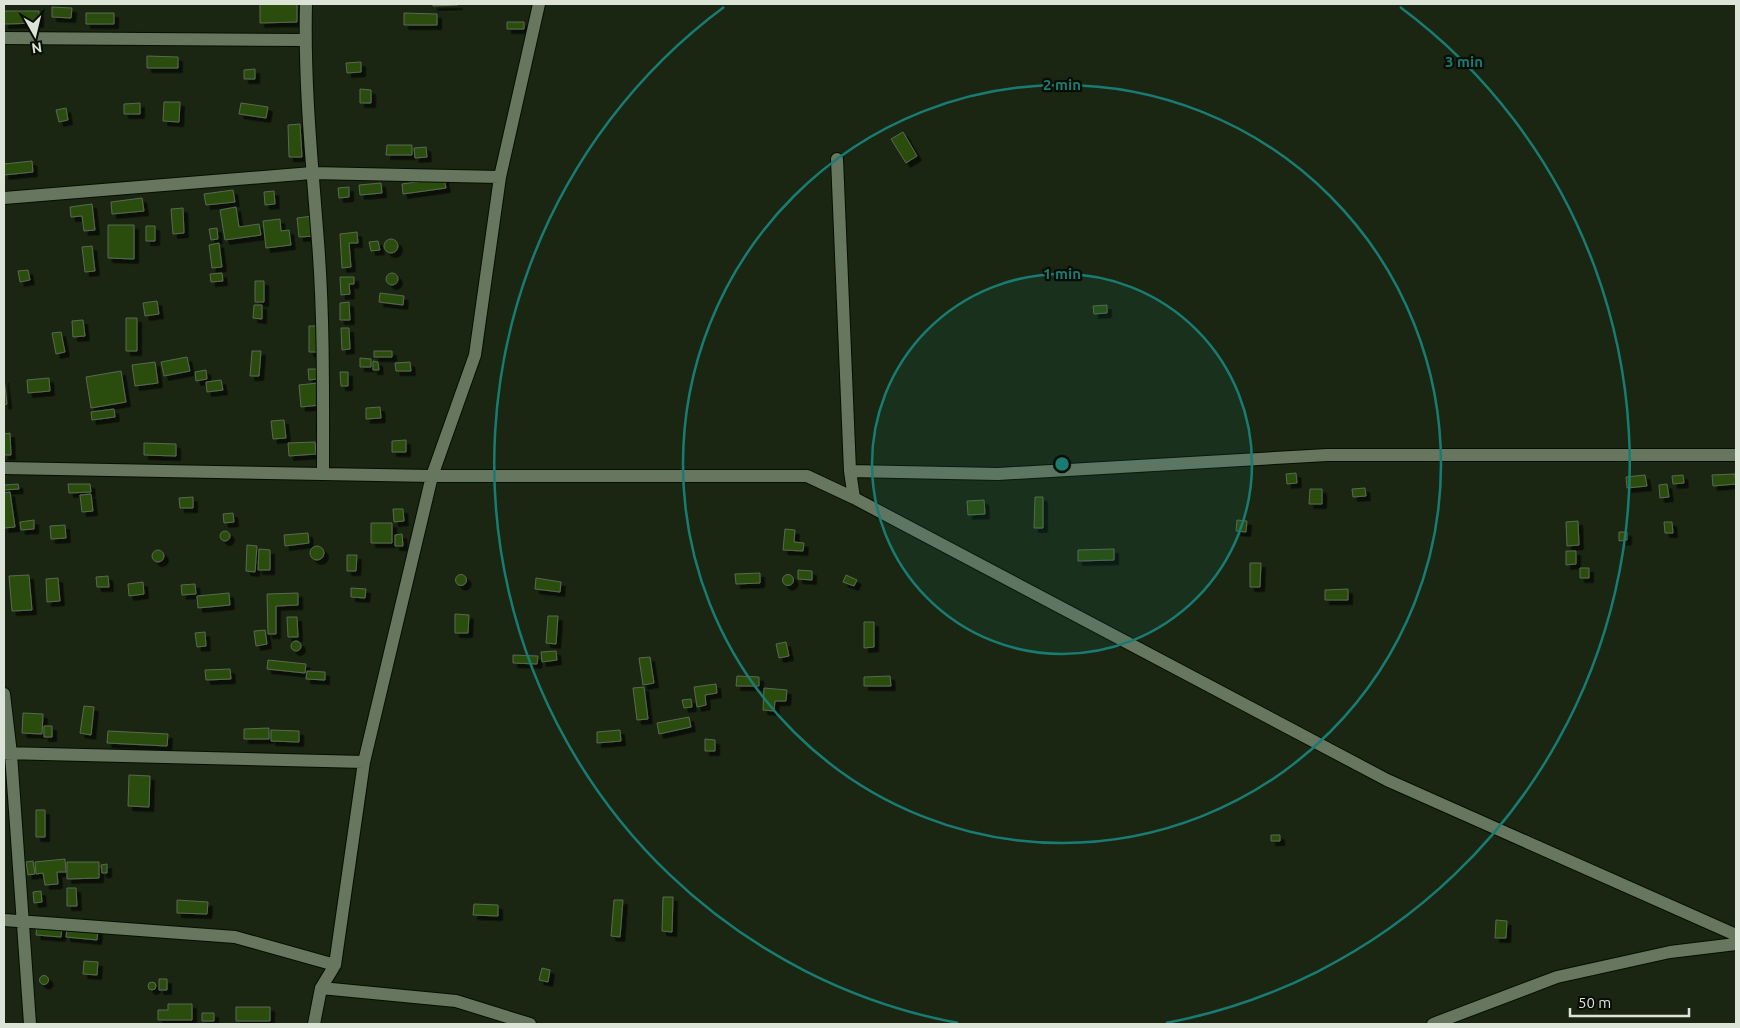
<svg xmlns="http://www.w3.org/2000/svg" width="1740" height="1028" font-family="Ubuntu,sans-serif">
	<defs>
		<filter id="shadow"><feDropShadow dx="4.5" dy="4.5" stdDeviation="0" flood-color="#0009"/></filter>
	</defs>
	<rect width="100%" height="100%" fill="#1a2612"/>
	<!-- building -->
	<path fill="#2b4d0f" stroke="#5a6852" filter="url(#shadow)" d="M 260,4 L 297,4 L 297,22 L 260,23 Z
		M 433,4 L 458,4 L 458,5 L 433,6 Z
		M 52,7 L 72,8 L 71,18 L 52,17 Z
		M 4,11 L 39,11 L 39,23 L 4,24 Z
		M 86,13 L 114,13 L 114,24 L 86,24 Z
		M 404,13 L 437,14 L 437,25 L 404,25 Z
		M 507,22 L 524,22 L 524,29 L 507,29 Z
		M 147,56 L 178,57 L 178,68 L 147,68 Z
		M 361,62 L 361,72 L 347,73 L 346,63 Z
		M 255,69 L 255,79 L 244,79 L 244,70 Z
		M 360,89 L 371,90 L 371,103 L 360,103 Z
		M 164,102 L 180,102 L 179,122 L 163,121 Z
		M 140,103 L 140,114 L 124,114 L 124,104 Z
		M 241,103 L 268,107 L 266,118 L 239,114 Z
		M 66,108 L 68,120 L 59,122 L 56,110 Z
		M 300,124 L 302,157 L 289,157 L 288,125 Z
		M 903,132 L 917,156 L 906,163 L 891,139 Z
		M 387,145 L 412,145 L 412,155 L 386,155 Z
		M 426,147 L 427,157 L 415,158 L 414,148 Z
		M 32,161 L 33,172 L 4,175 L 4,164 Z
		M 444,178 L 446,188 L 403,194 L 402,184 Z
		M 381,183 L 382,193 L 360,195 L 359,185 Z
		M 349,187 L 349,197 L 339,198 L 338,188 Z
		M 233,190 L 235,202 L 206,205 L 204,194 Z
		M 274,191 L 275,204 L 265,205 L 264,192 Z
		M 142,198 L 144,211 L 112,214 L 111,202 Z
		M 92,204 L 95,230 L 84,231 L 82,216 L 71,217 L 70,207 Z
		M 236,207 L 239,227 L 259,224 L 261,235 L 225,240 L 220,210 Z
		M 183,208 L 184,233 L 173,234 L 171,209 Z
		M 313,216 L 315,236 L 299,237 L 297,218 Z
		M 280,219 L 281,231 L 289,230 L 291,245 L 266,248 L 263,221 Z
		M 108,225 L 134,225 L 134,259 L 108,258 Z
		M 146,226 L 155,226 L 155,241 L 146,241 Z
		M 217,228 L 218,239 L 211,240 L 209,229 Z
		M 357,232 L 358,243 L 349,243 L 351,267 L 342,268 L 340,234 Z
		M384 246a7 7 0 1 1 14 0a7 7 0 1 1-14 0Z
		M 378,241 L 380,250 L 371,251 L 369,242 Z
		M 219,243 L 222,267 L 212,268 L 209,245 Z
		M 92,246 L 95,271 L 85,272 L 82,247 Z
		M 28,270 L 30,280 L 20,282 L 18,271 Z
		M386 279a6 6 0 1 1 12 0a6 6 0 1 1-12 0Z
		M 222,273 L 223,281 L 211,282 L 210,274 Z
		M 340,277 L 354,277 L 354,284 L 349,284 L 350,294 L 341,295 Z
		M 255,281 L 264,281 L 264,302 L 255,302 Z
		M 380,293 L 404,296 L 403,305 L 379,302 Z
		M 157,301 L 159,314 L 145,316 L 143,303 Z
		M 349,302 L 350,320 L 340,320 L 340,303 Z
		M 254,305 L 262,305 L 262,319 L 253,318 Z
		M 1107,305 L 1107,313 L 1094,314 L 1093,306 Z
		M 126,318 L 137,318 L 137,351 L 126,351 Z
		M 83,320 L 85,336 L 73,337 L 72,321 Z
		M 309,326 L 319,326 L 319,352 L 309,352 Z
		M 341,328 L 349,328 L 350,349 L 342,350 Z
		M 61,332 L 65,352 L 56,354 L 52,333 Z
		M 252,351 L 261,351 L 259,376 L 250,376 Z
		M 374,351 L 392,351 L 392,357 L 374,357 Z
		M 187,357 L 190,371 L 164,376 L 161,362 Z
		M 360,358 L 371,359 L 371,367 L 360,367 Z
		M 373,361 L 378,362 L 379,370 L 373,370 Z
		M 155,362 L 158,383 L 135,386 L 132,365 Z
		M 410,362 L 411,371 L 396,371 L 395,363 Z
		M 308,369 L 318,369 L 318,379 L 309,380 Z
		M 206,370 L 207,379 L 196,381 L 195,372 Z
		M 121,371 L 126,402 L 91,408 L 86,377 Z
		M 340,372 L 348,372 L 348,386 L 341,386 Z
		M 4,378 L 7,404 L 4,405 Z
		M 49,378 L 50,391 L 28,393 L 27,380 Z
		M 221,380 L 223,390 L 207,392 L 206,382 Z
		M 318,383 L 320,405 L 301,407 L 299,385 Z
		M 380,407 L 381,418 L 366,419 L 366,408 Z
		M 114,409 L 115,417 L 92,420 L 91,412 Z
		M 284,420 L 286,438 L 273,439 L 271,421 Z
		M 10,433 L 11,455 L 4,455 L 4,434 Z
		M 406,440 L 406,452 L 392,452 L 392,441 Z
		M 315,442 L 316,454 L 289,456 L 288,443 Z
		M 144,443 L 176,444 L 176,456 L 144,455 Z
		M 1296,473 L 1297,483 L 1287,484 L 1286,474 Z
		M 1735,474 L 1736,484 L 1713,486 L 1712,475 Z
		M 1645,475 L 1647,486 L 1627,488 L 1626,477 Z
		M 1683,475 L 1684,483 L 1673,484 L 1672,476 Z
		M 18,484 L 19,489 L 4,490 L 4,485 Z
		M 68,484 L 90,484 L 91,492 L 69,493 Z
		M 1667,484 L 1669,497 L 1660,498 L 1659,485 Z
		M 1365,488 L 1366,496 L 1353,497 L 1352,489 Z
		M 1310,489 L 1322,489 L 1322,504 L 1309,504 Z
		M 10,492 L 15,527 L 4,528 L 4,493 Z
		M 91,494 L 93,511 L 82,512 L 80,495 Z
		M 193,497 L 193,508 L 180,508 L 179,498 Z
		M 1035,497 L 1043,497 L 1043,528 L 1034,528 Z
		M 984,500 L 985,514 L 968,515 L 967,501 Z
		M 393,509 L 403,509 L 404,521 L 394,522 Z
		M 233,513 L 234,522 L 224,523 L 223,514 Z
		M 34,520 L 34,529 L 21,530 L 20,522 Z
		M 1237,520 L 1247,521 L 1246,532 L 1236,531 Z
		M 1578,521 L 1579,545 L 1567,546 L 1566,522 Z
		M 1664,522 L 1672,522 L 1673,533 L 1665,533 Z
		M 371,523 L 392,523 L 392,543 L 371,543 Z
		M 65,525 L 66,538 L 51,539 L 50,526 Z
		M 785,529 L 795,530 L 794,542 L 804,543 L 803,551 L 783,550 Z
		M220 536a5 5 0 1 1 10 0a5 5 0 1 1-10 0Z
		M 1619,532 L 1627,532 L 1627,540 L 1619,541 Z
		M 308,533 L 309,543 L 285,546 L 284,535 Z
		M 402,534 L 403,546 L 395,546 L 395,535 Z
		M 247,545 L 257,546 L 255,572 L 246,571 Z
		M310 553a7 7 0 1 1 14 0a7 7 0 1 1-14 0Z
		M 259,549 L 270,550 L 270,570 L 258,570 Z
		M 1114,549 L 1114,560 L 1078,561 L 1078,550 Z
		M152 556a6 6 0 1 1 12 0a6 6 0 1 1-12 0Z
		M 1566,551 L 1576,551 L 1576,564 L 1566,565 Z
		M 347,555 L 357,555 L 356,571 L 347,571 Z
		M 1250,563 L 1261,563 L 1260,587 L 1250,587 Z
		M 1580,568 L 1589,568 L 1589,578 L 1580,578 Z
		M 798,570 L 812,571 L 812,580 L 798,579 Z
		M 760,573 L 760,583 L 736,584 L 735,574 Z
		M455.5 580a5.5 5.5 0 1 1 11 0a5.5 5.5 0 1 1-11 0Z
		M782.5 580a5.5 5.5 0 1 1 11 0a5.5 5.5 0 1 1-11 0Z
		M 29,575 L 32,610 L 12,611 L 9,576 Z
		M 846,575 L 857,580 L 854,586 L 843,582 Z
		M 108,576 L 109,587 L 97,587 L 96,577 Z
		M 58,578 L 60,601 L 47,602 L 46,579 Z
		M 536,578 L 561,582 L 560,592 L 535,589 Z
		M 143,582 L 144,594 L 129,596 L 128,584 Z
		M 195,584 L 196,594 L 182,595 L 181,585 Z
		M 351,588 L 366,589 L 365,598 L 351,597 Z
		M 1348,589 L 1348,600 L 1325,600 L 1325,590 Z
		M 229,593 L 230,605 L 198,608 L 197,596 Z
		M 298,593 L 298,605 L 276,606 L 276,634 L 268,634 L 267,594 Z
		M 455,614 L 469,615 L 468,633 L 455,633 Z
		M 548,616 L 558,616 L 556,644 L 546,643 Z
		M 287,617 L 297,617 L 298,637 L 288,637 Z
		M 864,622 L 874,622 L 874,647 L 864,648 Z
		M 265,630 L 267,644 L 256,646 L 254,631 Z
		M 205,632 L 206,646 L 197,647 L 195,633 Z
		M291 646a5 5 0 1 1 10 0a5 5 0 1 1-10 0Z
		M 786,642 L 789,656 L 779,658 L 776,644 Z
		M 556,651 L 557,660 L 542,662 L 541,652 Z
		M 513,655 L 538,656 L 537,664 L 513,663 Z
		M 650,657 L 654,683 L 643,685 L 639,658 Z
		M 268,660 L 306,664 L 305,673 L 267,669 Z
		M 230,669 L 231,679 L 206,680 L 205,670 Z
		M 307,671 L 325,672 L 325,680 L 306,679 Z
		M 737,676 L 759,677 L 759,686 L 736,686 Z
		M 890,676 L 891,686 L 864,686 L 864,677 Z
		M 716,684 L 717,693 L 705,695 L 706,705 L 697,707 L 694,687 Z
		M 644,687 L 648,719 L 637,720 L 633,688 Z
		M 764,688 L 787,690 L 786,701 L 775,701 L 774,711 L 763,710 Z
		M 691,699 L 692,707 L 684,708 L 682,700 Z
		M 84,706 L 94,707 L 91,735 L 80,733 Z
		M 23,713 L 43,714 L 42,734 L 22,733 Z
		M 689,717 L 691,727 L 659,734 L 657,723 Z
		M 44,726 L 52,726 L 52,737 L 44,737 Z
		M 269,728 L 269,739 L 244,739 L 244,729 Z
		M 271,730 L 299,731 L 299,742 L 271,741 Z
		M 620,730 L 621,741 L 597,743 L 597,732 Z
		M 108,731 L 168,734 L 167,746 L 107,743 Z
		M 705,739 L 715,740 L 715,751 L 705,751 Z
		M 129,775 L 150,776 L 149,807 L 128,806 Z
		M 36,810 L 45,810 L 45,837 L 36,837 Z
		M 1271,835 L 1280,835 L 1280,841 L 1271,841 Z
		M 65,859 L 66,872 L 57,872 L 58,884 L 45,885 L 43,873 L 36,874 L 35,862 Z
		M 33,861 L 35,874 L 28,875 L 26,862 Z
		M 67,862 L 99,862 L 99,878 L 67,879 Z
		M 107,864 L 107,873 L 102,873 L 101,865 Z
		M 67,888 L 76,888 L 77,906 L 67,906 Z
		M 41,891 L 42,902 L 34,903 L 33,892 Z
		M 663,897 L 673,897 L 672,932 L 662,931 Z
		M 177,900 L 208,902 L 207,914 L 177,913 Z
		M 614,900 L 623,900 L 620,937 L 611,936 Z
		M 474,904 L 498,905 L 498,916 L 473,915 Z
		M 1496,920 L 1507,921 L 1506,938 L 1495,938 Z
		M 37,925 L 62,927 L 61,937 L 36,935 Z
		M 67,928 L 98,930 L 97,940 L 66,937 Z
		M 84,961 L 98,962 L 97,975 L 83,974 Z
		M 542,968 L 550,970 L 548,982 L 539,980 Z
		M39.5 980a4.5 4.5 0 1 1 9 0a4.5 4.5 0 1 1-9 0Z
		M 159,979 L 167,979 L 167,990 L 159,990 Z
		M148 986a4 4 0 1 1 8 0a4 4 0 1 1-8 0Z
		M 168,1004 L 192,1004 L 192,1020 L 158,1020 L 158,1010 L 168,1010 Z
		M 236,1007 L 270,1007 L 270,1021 L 236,1021 Z
		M 202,1013 L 214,1013 L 214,1021 L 202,1021 Z"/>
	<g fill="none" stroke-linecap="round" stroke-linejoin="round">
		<!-- minor casing -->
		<g stroke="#050f01" stroke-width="14">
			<path id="minor" d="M 306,4 C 304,84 312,163 318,242 C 324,319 323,397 323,474
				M 4,38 L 305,40
				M 837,159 L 850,471 L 854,498
				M 4,198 L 312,173 L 500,177
				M 4,468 L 432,476 L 807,476 L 854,498 L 1387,780 L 1736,935
				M 850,471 L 998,474 L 1327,455 L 1736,455
				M 4,694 L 11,754 L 30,1024
				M 4,753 L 364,762
				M 4,920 L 235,937 L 335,965
				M 321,988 L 456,1001 L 530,1024
				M 314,1024 L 321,988 L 335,965 L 364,762 L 432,476 L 475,355 L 500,177 L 539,4
				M 1433,1024 L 1557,977 L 1670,952 L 1736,944"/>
		</g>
		<!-- minor -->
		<use href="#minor" stroke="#67765f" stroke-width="12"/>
	</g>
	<!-- distance rings -->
	<circle cx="1062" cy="464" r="190" fill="#197c73" fill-opacity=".12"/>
	<g fill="none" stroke="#197c73" stroke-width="2.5">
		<circle cx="1062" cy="464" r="190"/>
		<circle cx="1062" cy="464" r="379"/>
		<path d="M958 1023A569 569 0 0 1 724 7M1400 7A569 569 0 0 1 1166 1023"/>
	</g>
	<circle cx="1062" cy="464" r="8" fill="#197c73" stroke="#080d06" stroke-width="2.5"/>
	<g font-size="15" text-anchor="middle" font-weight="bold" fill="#197c73" stroke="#080d06" stroke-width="4.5" stroke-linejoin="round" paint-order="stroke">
		<text x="1464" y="67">3 min</text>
		<text x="1062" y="90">2 min</text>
		<text x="1062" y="279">1 min</text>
	</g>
	<!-- border -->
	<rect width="1740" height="1028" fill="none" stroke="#dce4d7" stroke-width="10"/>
	<!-- north arrow -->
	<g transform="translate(35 35) rotate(172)" stroke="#080d06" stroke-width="4" paint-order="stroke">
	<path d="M0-4L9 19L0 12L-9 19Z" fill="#dce4d7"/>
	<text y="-8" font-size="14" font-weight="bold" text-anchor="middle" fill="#dce4d7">N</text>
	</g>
	<!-- scale -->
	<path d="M1570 1008v8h119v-8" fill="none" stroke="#dce4d7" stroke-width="2.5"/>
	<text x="1578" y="1008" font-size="15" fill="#dce4d7" stroke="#080d06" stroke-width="4" paint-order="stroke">50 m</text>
</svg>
